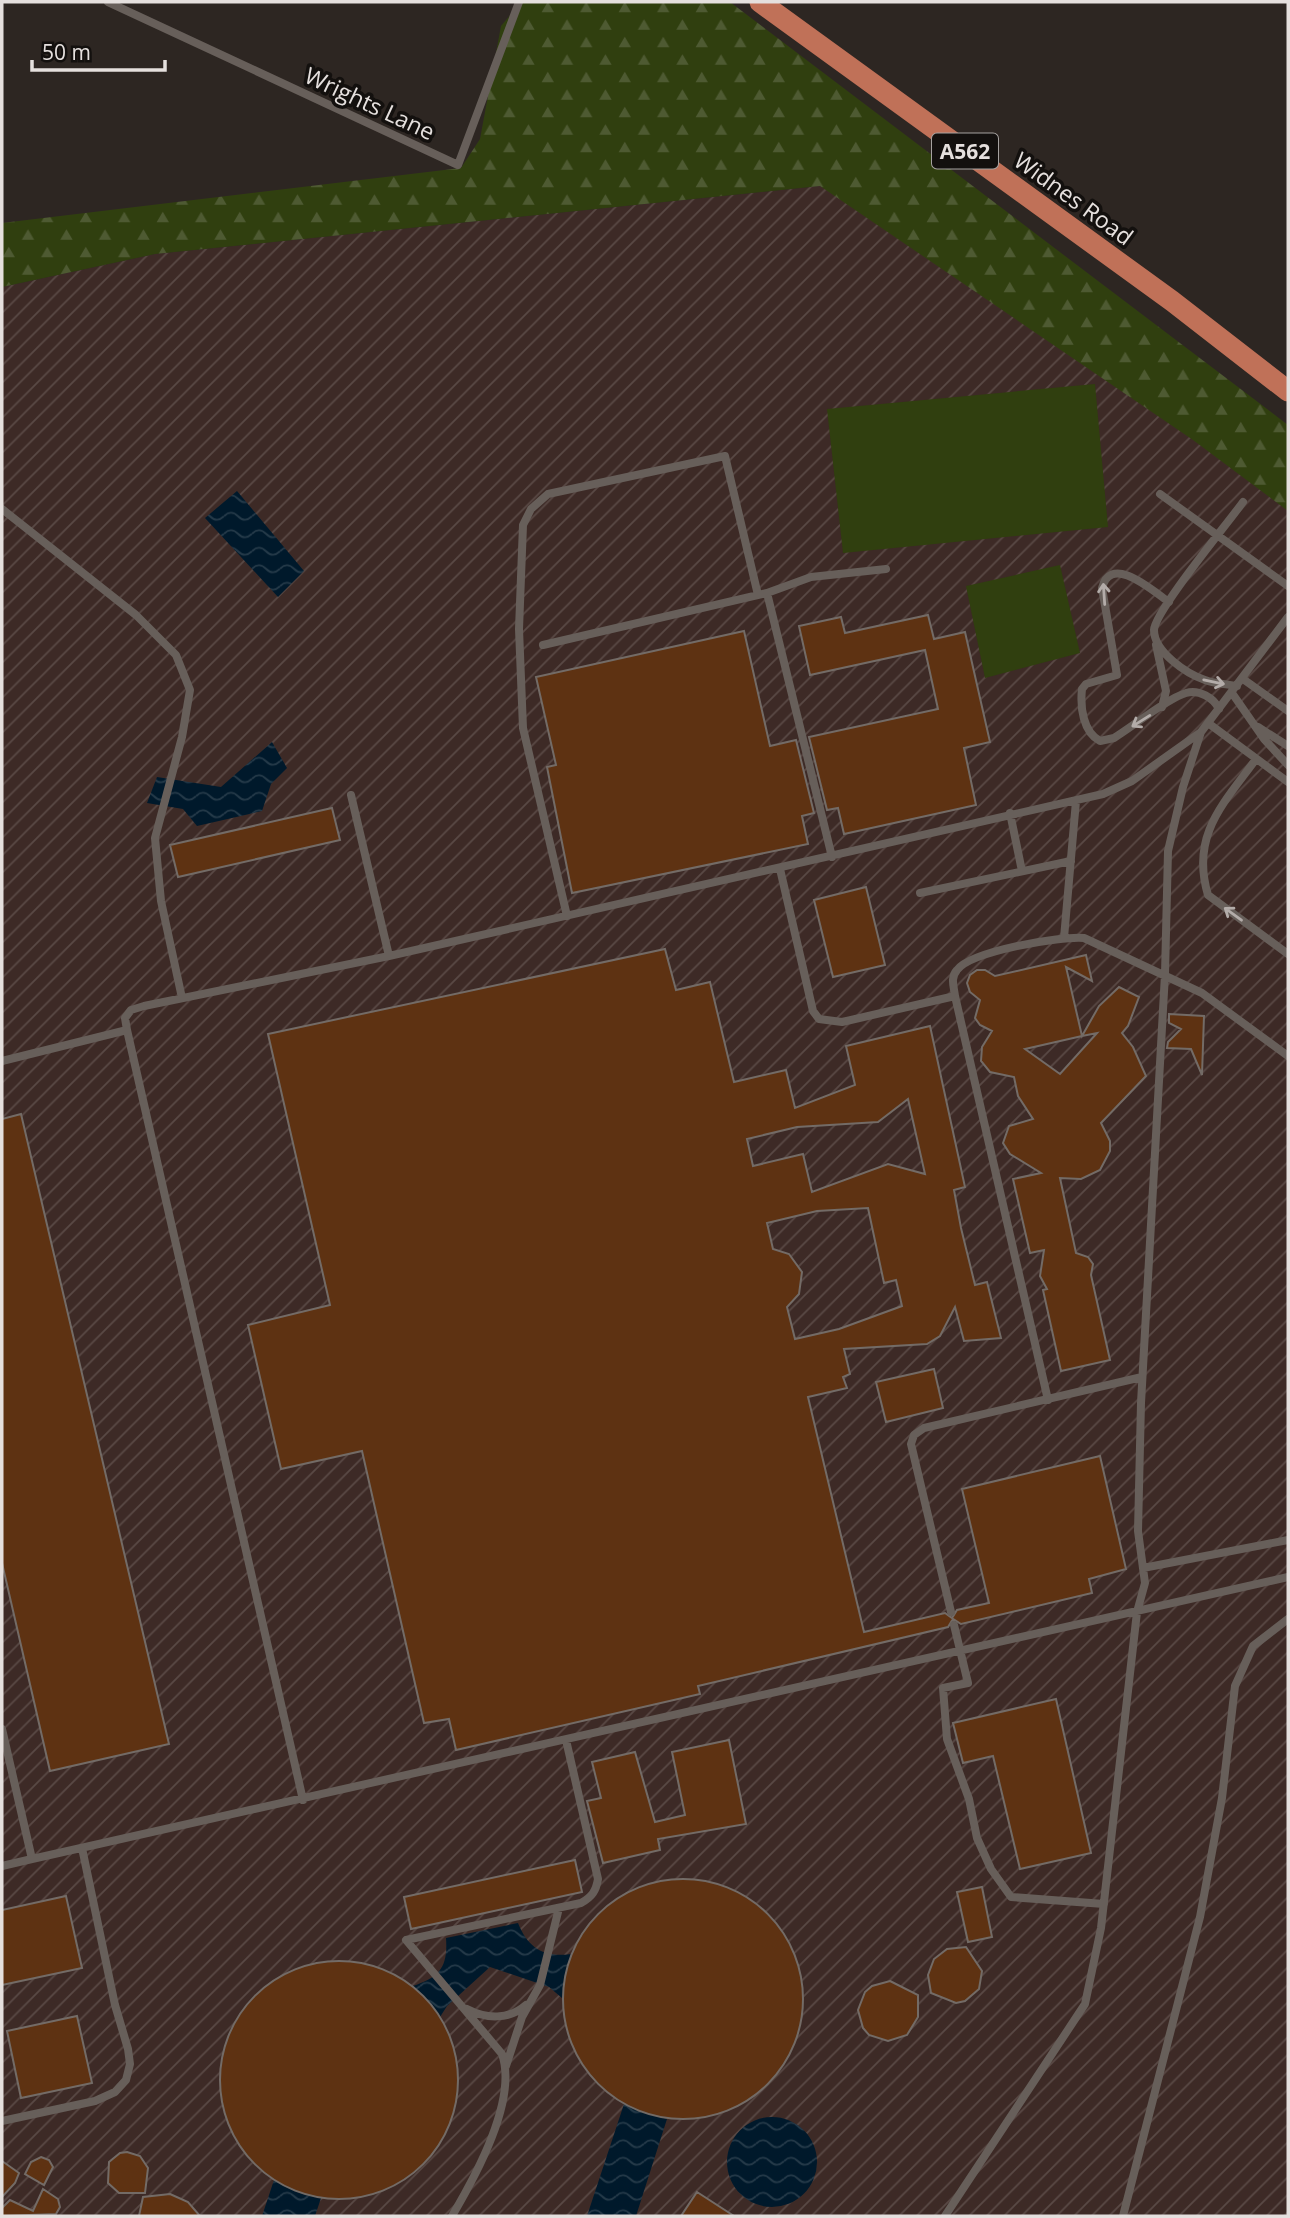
<svg xmlns="http://www.w3.org/2000/svg" width="1290" height="2218" font-family="'Open Sans',sans-serif">
	<defs>
		<pattern id="industrial-furrows" width="10" height="10" patternUnits="userSpaceOnUse" patternTransform="scale(1.75)"><rect width="10" height="10" fill="#3d2a26"/><path d="M-1 1l2-2M0 10L10 0M9 11l2-2" fill="none" stroke="#594945"/></pattern>
		<pattern id="forest-firs" width="22" height="20" patternUnits="userSpaceOnUse" patternTransform="scale(1.75)"><rect width="22" height="20" fill="#303f0f"/><path d="M5 1l3.5 6h-7zM16 11l3.5 6h-7z" fill="#4e5a32"/></pattern>
		<pattern id="water-waves" width="16" height="10" patternUnits="userSpaceOnUse" patternTransform="scale(1.75)"><rect width="16" height="10" fill="#00192b"/><path d="M0 5q4-4 8 0t8 0" fill="none" stroke="#253a49"/></pattern>
	</defs>
	<rect width="100%" height="100%" fill="#2d2622"/>
	<!-- industrial -->
	<path fill="url(#industrial-furrows)" d="M 820,186 L 1288,425 L 1288,2216 L 2,2216 L 2,287 L 155,254 Z"/>
	<!-- forest -->
	<path fill="url(#forest-firs)" d="M 521,2 L 730,2 L 1288,425 L 1288,511 L 1193,440 L 820,186 L 155,254 L 2,287 L 2,223 L 461,168 L 480,139 L 501,26 Z"/>
	<!-- pitch -->
	<path fill="#303f0f" d="M 1095,384 L 1108,527 L 843,553 L 827,409 Z
		M 1060,565 L 1080,653 L 985,678 L 966,586 Z"/>
	<!-- water -->
	<path fill="url(#water-waves)" d="M 237,491 L 304,571 L 278,597 L 205,518 Z
		M 272,742 L 287,768 L 271,784 L 262,811 L 197,826 L 183,809 L 147,803 L 157,777 L 221,787 Z
		M 518,1923 C 528,1948 544,1958 571,1954 L 562,1998 L 549,1987 L 490,1967 L 447,2006 L 440,2017 L 413,1986 C 440,1977 448,1967 446,1938 Z
		M 624,2104 L 667,2119 L 636,2216 L 587,2216 Z
		M727 2162a45 45 0 1 1 90 0a45 45 0 1 1-90 0Z
		M 274,2180 L 298,2192 L 321,2198 L 315,2216 L 262,2216 Z"/>
	<!-- building -->
	<path fill="#5e3212" stroke="#736b66" stroke-width="2" fill-rule="evenodd" d="M 928,615 L 934,639 L 965,632 L 990,742 L 964,748 L 976,805 L 844,834 L 838,808 L 827,810 L 809,737 L 938,709 L 925,650 L 810,675 L 799,626 L 841,617 L 845,633 Z
		M 744,631 L 770,746 L 796,740 L 814,813 L 802,816 L 808,844 L 572,893 L 547,767 L 556,765 L 536,677 Z
		M 332,808 L 340,840 L 178,877 L 170,845 Z
		M 866,887 L 885,965 L 833,977 L 814,900 Z
		M 665,949 L 676,990 L 710,982 L 734,1082 L 786,1070 L 795,1108 L 855,1085 L 846,1046 L 930,1026 L 965,1187 L 954,1190 L 961,1228 L 975,1285 L 987,1282 L 1001,1338 L 964,1341 L 955,1307 L 940,1336 L 927,1344 L 844,1349 L 850,1374 L 843,1377 L 847,1388 L 808,1397 L 864,1632 L 945,1613 L 952,1618 L 957,1610 L 989,1603 L 962,1489 L 1100,1456 L 1126,1569 L 1089,1579 L 1092,1593 L 961,1624 L 953,1619 L 948,1627 L 698,1686 L 700,1694 L 456,1750 L 449,1719 L 424,1723 L 362,1451 L 281,1469 L 248,1325 L 330,1305 L 268,1034 ZM 908,1099 L 925,1174 L 888,1164 L 812,1192 L 803,1154 L 753,1166 L 747,1139 L 797,1127 L 878,1122 ZM 868,1208 L 884,1283 L 896,1280 L 902,1306 L 839,1329 L 795,1339 L 787,1307 L 799,1294 L 802,1272 L 789,1254 L 773,1249 L 767,1223 L 817,1211 Z
		M 1086,955 L 1092,981 L 1066,967 L 1082,1036 L 1099,1006 L 1119,987 L 1139,997 L 1128,1026 L 1122,1033 L 1133,1047 L 1146,1076 L 1101,1123 L 1110,1141 L 1110,1151 L 1100,1170 L 1081,1179 L 1060,1178 L 1076,1253 L 1088,1257 L 1093,1264 L 1091,1275 L 1110,1360 L 1061,1371 L 1043,1290 L 1047,1289 L 1040,1276 L 1044,1250 L 1030,1253 L 1013,1179 L 1041,1173 L 1010,1154 L 1003,1143 L 1009,1126 L 1033,1119 L 1018,1096 L 1014,1077 L 990,1072 L 981,1061 L 982,1047 L 992,1031 L 980,1025 L 975,1018 L 980,1000 L 970,992 L 967,983 L 970,975 L 977,970 L 985,970 L 995,976 ZM 1097,1033 L 1060,1074 L 1025,1049 L 1082,1036 Z
		M 1169,1014 L 1204,1016 L 1202,1075 L 1191,1049 L 1167,1048 L 1168,1042 L 1181,1029 L 1169,1023 Z
		M 21,1114 L 169,1744 L 50,1771 L 2,1563 L 2,1119 Z
		M 934,1369 L 943,1408 L 886,1422 L 876,1382 Z
		M 1056,1699 L 1091,1853 L 1020,1869 L 993,1756 L 963,1763 L 953,1723 Z
		M 729,1740 L 746,1824 L 658,1839 L 660,1850 L 603,1863 L 587,1801 L 601,1798 L 592,1762 L 635,1752 L 655,1822 L 685,1815 L 672,1752 Z
		M 575,1860 L 582,1892 L 411,1929 L 404,1897 Z
		M563 1999a120 120 0 1 1 240 0a120 120 0 1 1-240 0Z
		M 982,1887 L 992,1937 L 968,1942 L 957,1892 Z
		M 66,1896 L 82,1968 L 2,1985 L 2,1910 Z
		M 966,1947 L 982,1971 L 979,1989 L 965,2001 L 956,2003 L 931,1993 L 928,1975 L 934,1959 L 947,1949 Z
		M220 2080a119 119 0 1 1 238 0a119 119 0 1 1-238 0Z
		M 890,1981 L 918,1995 L 918,2017 L 907,2035 L 888,2041 L 869,2035 L 863,2028 L 858,2010 L 865,1992 L 872,1986 Z
		M 77,2016 L 92,2083 L 21,2098 L 7,2031 Z
		M 127,2152 L 140,2156 L 148,2168 L 145,2193 L 119,2193 L 108,2183 L 109,2162 L 120,2153 Z
		M 41,2157 L 49,2160 L 53,2167 L 44,2185 L 25,2174 L 31,2162 Z
		M 2,2161 L 19,2173 L 15,2183 L 2,2197 Z
		M 43,2189 L 58,2199 L 60,2207 L 56,2214 L 2,2216 L 2,2208 L 10,2200 L 33,2211 Z
		M 697,2192 L 734,2216 L 681,2216 Z
		M 170,2194 L 188,2202 L 200,2216 L 139,2216 L 143,2197 Z"/>
	<g fill="none" stroke-linecap="round" stroke-linejoin="round">
		<!-- lane -->
		<path stroke="#675f5a" stroke-width="8" d="M 108,2 L 458,165 L 519,2
			M 1160,494 L 1288,586
			M 2,509 L 136,615 L 176,655 L 190,690 L 182,737 L 155,838 L 161,901 L 182,998
			M 767,593 L 811,577 L 886,569
			M 1169,602 C 1153,591 1111,553 1102,588 L 1117,675 L 1086,684 L 1082,689 C 1080,707 1083,732 1100,741 L 1114,738 C 1132,727 1168,698 1186,693 C 1199,689 1214,698 1219,709
			M 543,645 L 767,593 L 832,857
			M 1156,645 L 1166,691 L 1162,707
			M 1243,679 L 1288,711
			M 1237,686 C 1227,684 1215,684 1205,680 C 1187,674 1154,652 1154,630 C 1155,611 1228,523 1243,502
			M 1232,693 L 1264,739 L 1288,765
			M 1208,723 L 1288,782
			M 1258,727 L 1288,746
			M 1256,759 C 1224,803 1190,835 1208,895 L 1288,954
			M 351,795 L 389,956
			M 1010,813 L 1022,871
			M 780,869 L 813,1011 L 819,1019 L 842,1022 L 955,996
			M 920,893 L 1071,861
			M 567,916 L 523,728 L 519,629 L 523,525 L 531,509 L 548,494 L 725,456 L 758,595
			M 1064,938 L 1076,801
			M 127,1030 L 303,1800
			M 2,1061 L 127,1030 L 125,1018 L 131,1010 L 144,1006 L 389,956 L 1103,794 L 1132,781 L 1201,732 L 1288,617
			M 1048,1400 L 955,996 C 954,987 950,978 957,970 C 971,951 1060,936 1084,938 L 1202,993 L 1288,1056
			M 1143,1568 L 1288,1540
			M 951,1612 L 911,1444 L 914,1435 L 924,1428 L 1142,1377
			M 954,1625 L 968,1683 L 943,1688 L 947,1739 L 969,1799 L 977,1838 L 991,1869 L 1011,1897 L 1104,1904
			M 2,1729 L 32,1859 L 1288,1577
			M 2,1866 L 32,1859
			M 467,2009 C 486,2019 509,2020 526,2005
			M 506,2066 L 522,2017 L 540,1985 L 559,1908
			M 2,2121 L 95,2101 L 115,2092 L 126,2080 L 130,2064 L 128,2049 L 115,2005 L 82,1848
			M 452,2216 C 475,2177 518,2100 502,2054 L 406,1940 L 581,1903 C 592,1897 596,1891 598,1879 L 566,1740
			M 945,2216 L 1085,2004 L 1101,1928 L 1137,1612 L 1145,1583 L 1138,1531 L 1141,1403 L 1165,974 L 1168,851 L 1183,787 L 1201,732
			M 1123,2216 L 1200,1917 L 1222,1798 L 1235,1686 L 1253,1646 L 1288,1619"/>
		<!-- primary -->
		<path stroke="#c07158" stroke-width="21" d="M 760,2 L 1172,301 L 1288,391"/>
	</g>
	<!-- one-way arrows -->
	<defs><path id="oneway-shaft" d="M-6 0H5M1.5-3L5.5 0L1.5 3" fill="none" stroke-width="1.6" stroke-linecap="round" stroke-linejoin="round" transform="scale(1.75)"/></defs>
	<g stroke="#b3aca9">
		<use href="#oneway-shaft" transform="translate(1104 594) rotate(-94)"/>
		<use href="#oneway-shaft" transform="translate(1214 682) rotate(12)"/>
		<use href="#oneway-shaft" transform="translate(1141 721) rotate(148)"/>
		<use href="#oneway-shaft" transform="translate(1233 914) rotate(-144)"/>
	</g>
	<g text-anchor="middle" dominant-baseline="central" stroke-width="7" stroke-linejoin="round" paint-order="stroke">
		<!-- shield labels -->
		<rect fill="#13100e" stroke="#a6a2a0" stroke-width="2" x="932" y="133.5" width="66" height="35" rx="5"/>
		<g font-size="21" font-weight="bold" fill="#e5e0de">
			<text x="965" y="151">A562</text>
		</g>
		<!-- street labels -->
		<g font-size="23" fill="#e5e0de" stroke="#13100e">
			<text transform="translate(370 103) rotate(25)">Wrights Lane</text>
			<text transform="translate(1074 198) rotate(36)">Widnes Road</text>
		</g>
	</g>
	<!-- border -->
	<rect width="1290" height="2218" fill="none" stroke="#e5e0de" stroke-width="7"/>
	<!-- scale -->
	<path d="M32 60v10h133v-10" fill="none" stroke="#e5e0de" stroke-width="3.5"/>
	<text x="42" y="60" font-size="21" fill="#e5e0de" stroke="#13100e" stroke-width="5" paint-order="stroke">50 m</text>
</svg>
